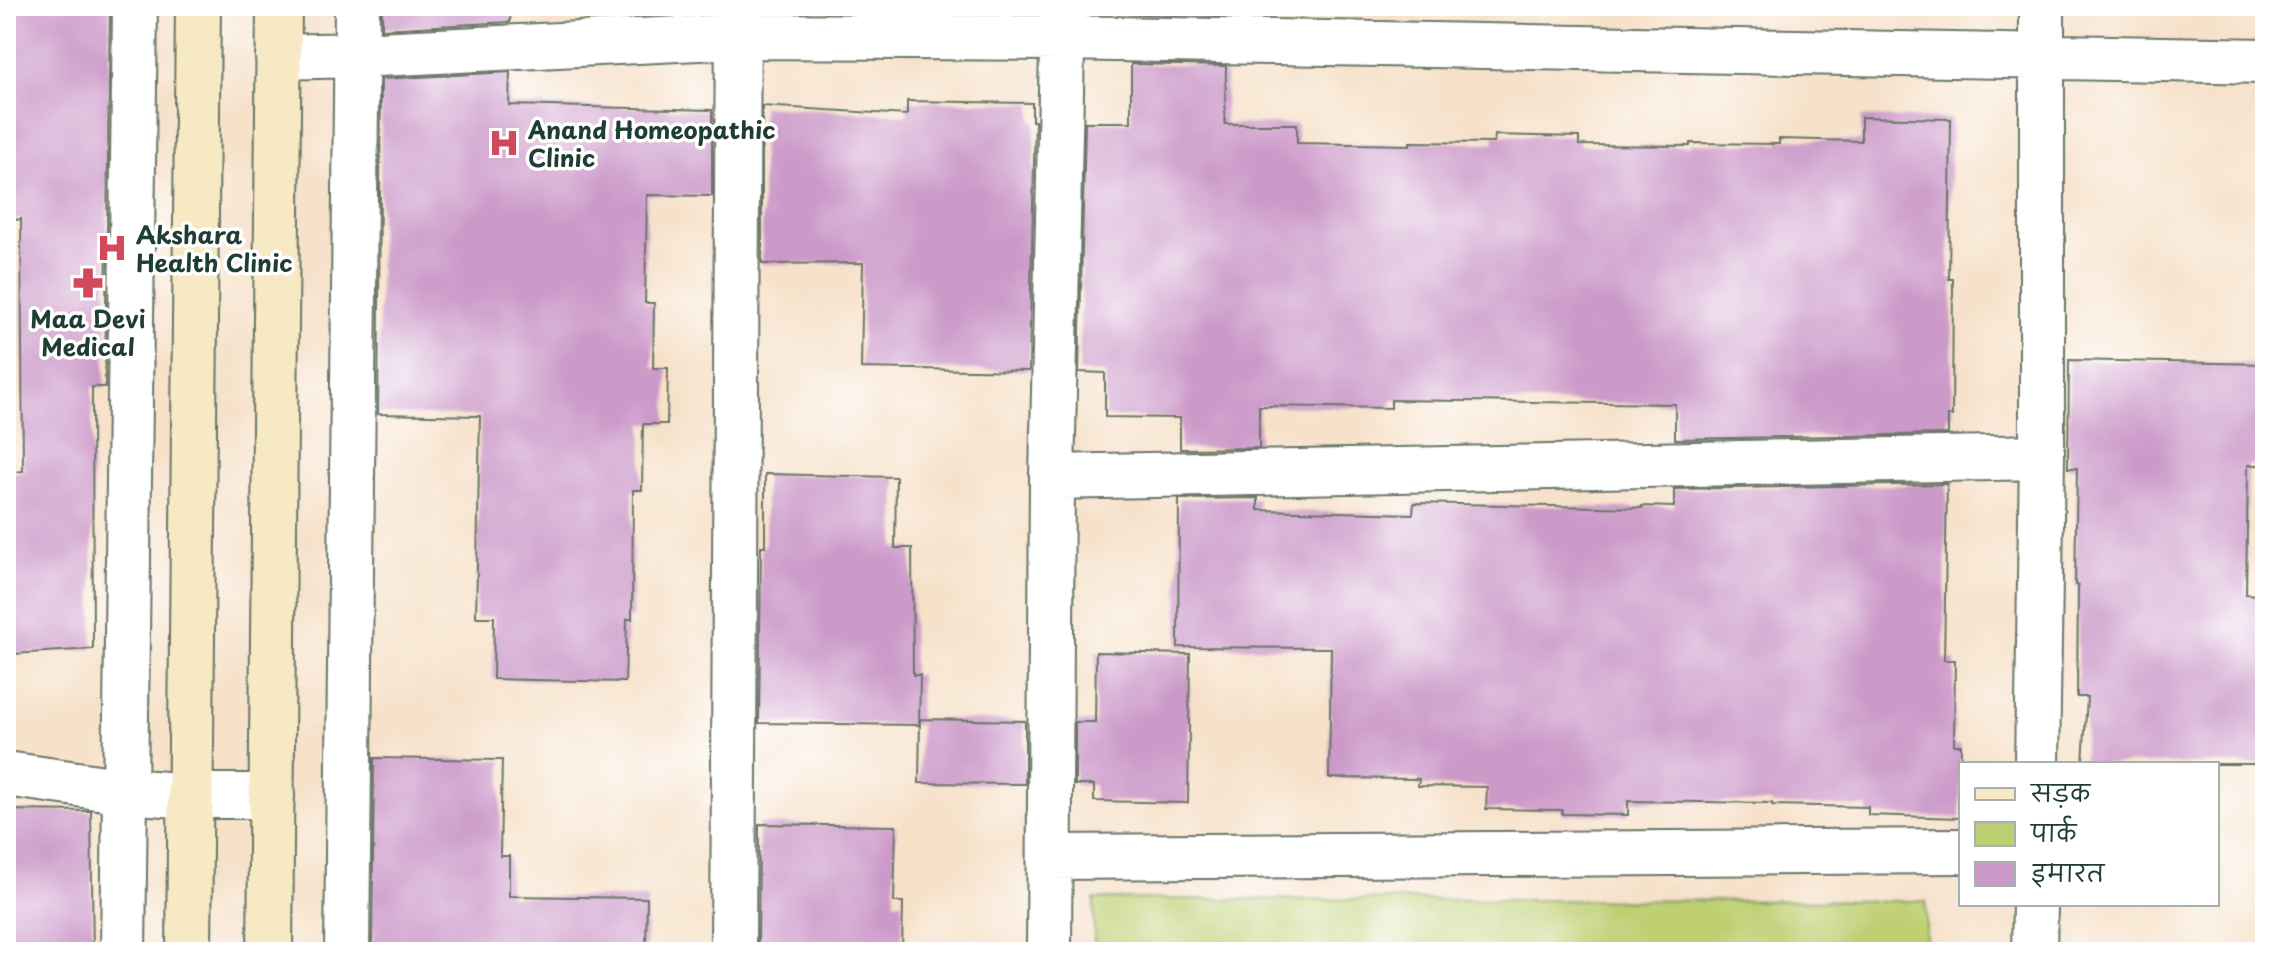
<svg xmlns="http://www.w3.org/2000/svg" width="2271" height="958" font-family="'Playpen Sans','Playpen Sans Deva',sans-serif">
	<rect width="100%" height="100%" fill="#fff"/>
	<filter id="ink" filterUnits="userSpaceOnUse"><feTurbulence type="fractalNoise" baseFrequency=".0125" numOctaves="2"/><feDisplacementMap in="SourceGraphic" scale="16" xChannelSelector="R" yChannelSelector="G"/><feConvolveMatrix kernelMatrix="1 2 1 2 8 2 1 2 1" color-interpolation-filters="sRGB"/></filter>
	<filter id="wash" filterUnits="userSpaceOnUse"><feTurbulence type="fractalNoise" baseFrequency=".006" numOctaves="4" result="noise"/><feDisplacementMap in="SourceGraphic" scale="32" xChannelSelector="R" yChannelSelector="G"/><feGaussianBlur stdDeviation="1.8" result="paint"/><feColorMatrix in="noise" values="0 0 0 0 0 0 0 0 0 0 0 0 0 0 0 0 0 1.4 0 .05"/><feComposite in="paint" operator="in"/></filter>
	<g filter="url(#wash)">
		<rect width="100%" height="100%" fill="#f6e1c9"/>
		<!-- green -->
		<path fill="#becf71" stroke="#6e8652" stroke-width="2" d="M 1094,899 L 1926,901 L 1926,952 L 1094,952 Z"/>
		<g id="blocks">
			<!-- building -->
			<path fill="#cc9ac9" d="M 6,6 L 110,6 L 105,387 L 92,387 L 93,649 L 13,654 L 6,473 L 23,471 L 21,219 L 15,220 L 6,114 Z
				M 382,6 L 511,6 L 510,22 L 382,29 Z
				M 1132,6 L 1227,6 L 1227,16 L 1132,14 Z
				M 1131,64 L 1226,66 L 1225,124 L 1297,124 L 1297,143 L 1410,145 L 1410,142 L 1494,143 L 1495,135 L 1579,137 L 1579,145 L 1690,146 L 1690,143 L 1779,144 L 1779,139 L 1861,141 L 1861,117 L 1951,119 L 1949,279 L 1953,279 L 1952,416 L 1948,416 L 1948,434 L 1675,439 L 1675,404 L 1391,400 L 1391,408 L 1259,406 L 1259,448 L 1180,449 L 1180,418 L 1105,417 L 1105,373 L 1079,372 L 1085,122 L 1131,122 Z
				M 510,72 L 509,105 L 712,110 L 712,196 L 647,195 L 645,303 L 654,303 L 653,368 L 668,368 L 667,424 L 643,424 L 642,490 L 633,490 L 632,619 L 627,619 L 625,682 L 493,679 L 494,617 L 476,617 L 480,416 L 378,414 L 381,79 Z
				M 907,101 L 1032,103 L 1032,121 L 1035,121 L 1029,371 L 861,368 L 863,263 L 762,264 L 762,106 L 907,115 Z
				M 2069,360 L 2265,364 L 2265,465 L 2248,465 L 2246,594 L 2265,596 L 2265,764 L 2083,764 L 2087,697 L 2077,697 L 2078,586 L 2075,585 L 2077,468 L 2068,468 Z
				M 765,474 L 896,477 L 895,548 L 912,548 L 913,675 L 920,675 L 919,725 L 759,723 L 761,546 L 765,546 Z
				M 1947,484 L 1944,660 L 1955,660 L 1954,745 L 1961,745 L 1960,818 L 1868,815 L 1868,807 L 1772,805 L 1772,803 L 1628,801 L 1628,815 L 1562,814 L 1562,810 L 1486,809 L 1487,787 L 1418,786 L 1419,779 L 1329,778 L 1331,648 L 1178,647 L 1179,499 L 1258,498 L 1258,510 L 1413,514 L 1414,503 L 1642,508 L 1642,506 L 1674,507 L 1674,489 Z
				M 1096,652 L 1190,654 L 1188,803 L 1094,801 L 1094,785 L 1075,785 L 1075,722 L 1095,722 Z
				M 920,719 L 1025,721 L 1025,784 L 919,783 Z
				M 374,758 L 502,760 L 500,856 L 509,856 L 509,896 L 647,898 L 646,952 L 372,952 Z
				M 6,810 L 91,811 L 93,952 L 6,952 Z
				M 759,824 L 896,826 L 894,902 L 903,902 L 902,952 L 758,952 Z"/>
		</g>
	</g>
	<g filter="url(#ink)">
		<use href="#blocks" fill-opacity="0" stroke="#6a7668" stroke-width="2"/>
		<g fill="none" stroke-linecap="round" stroke-linejoin="round">
			<!-- street casing -->
			<g stroke="#6a7668" stroke-width="48">
				<path id="street" d="M 278,57 L 357,55 L 738,36 L 1063,38 L 2265,61
					M 1052,477 L 2042,457
					M 2037,764 L 2042,457 L 2042,6
					M 6,774 L 126,791 L 191,796 L 272,796
					M 1050,857 L 1961,851
					M 123,952 L 135,6
					M 347,952 L 357,6
					M 733,952 L 738,6
					M 1049,952 L 1052,477 L 1063,6
					M 2034,952 L 2035,904"/>
			</g>
			<!-- secondary casing -->
			<g stroke="#6a7668" stroke-width="48">
				<path id="secondary" d="M 189,952 L 198,6
					M 270,952 L 279,6"/>
			</g>
			<!-- street -->
			<use href="#street" stroke="#fff" stroke-width="44"/>
			<!-- secondary -->
			<use href="#secondary" stroke="#f7e9c3" stroke-width="44"/>
		</g>
	</g>
	<!-- icons -->
	<defs>
		<g id="hospital-bare" transform="scale(2.4)"><path d="M-5-5h3v3.5h4V-5h3V5h-3V1.5h-4V5h-3Z" fill="#d1495b" stroke="#fff" stroke-width="2.5" paint-order="stroke"/></g>
		<g id="pharmacy-bare" transform="scale(2.4)"><path d="M-2-6h4v4h4v4h-4v4h-4v-4h-4v-4h4Z" fill="#d1495b" stroke="#fff" stroke-width="2.5" paint-order="stroke"/></g>
	</defs>
	<g fill-rule="evenodd">
		<use href="#hospital-bare" x="504" y="143"/>
		<use href="#hospital-bare" x="112" y="248"/>
		<use href="#pharmacy-bare" x="88" y="283"/>
	</g>
	<g text-anchor="middle" dominant-baseline="central" stroke-width="7" stroke-linejoin="round" paint-order="stroke">
		<!-- poi labels -->
		<g font-size="24" font-weight="bold" fill="#1f3d34" stroke="#fff" text-anchor="start">
			<text x="528" y="129">Anand Homeopathic<tspan x="528" dy="28">Clinic</tspan></text>
			<text x="136" y="234">Akshara<tspan x="136" dy="28">Health Clinic</tspan></text>
			<text x="88" y="318" text-anchor="middle">Maa Devi<tspan x="88" dy="28">Medical</tspan></text>
		</g>
	</g>
	<!-- margin -->
	<rect width="2271" height="958" fill="none" stroke="#fff" stroke-width="32"/>
	<!-- legend -->
	<rect x="1959" y="762" width="260" height="144" fill="#ffffff" stroke="#a5b1ae" stroke-width="2"/>
	<rect x="1975" y="788" width="40" height="12" fill="#f7e9c3" stroke="#a5b1ae" stroke-width="2"/>
	<text x="2031" y="802" font-size="24" fill="#1f3d34">सड़क</text>
	<rect x="1975" y="822" width="40" height="24" fill="#becf71" stroke="#a5b1ae" stroke-width="2"/>
	<text x="2031" y="842" font-size="24" fill="#1f3d34">पार्क</text>
	<rect x="1975" y="862" width="40" height="24" fill="#cc9ac9" stroke="#a5b1ae" stroke-width="2"/>
	<text x="2031" y="882" font-size="24" fill="#1f3d34">इमारत</text>
</svg>
